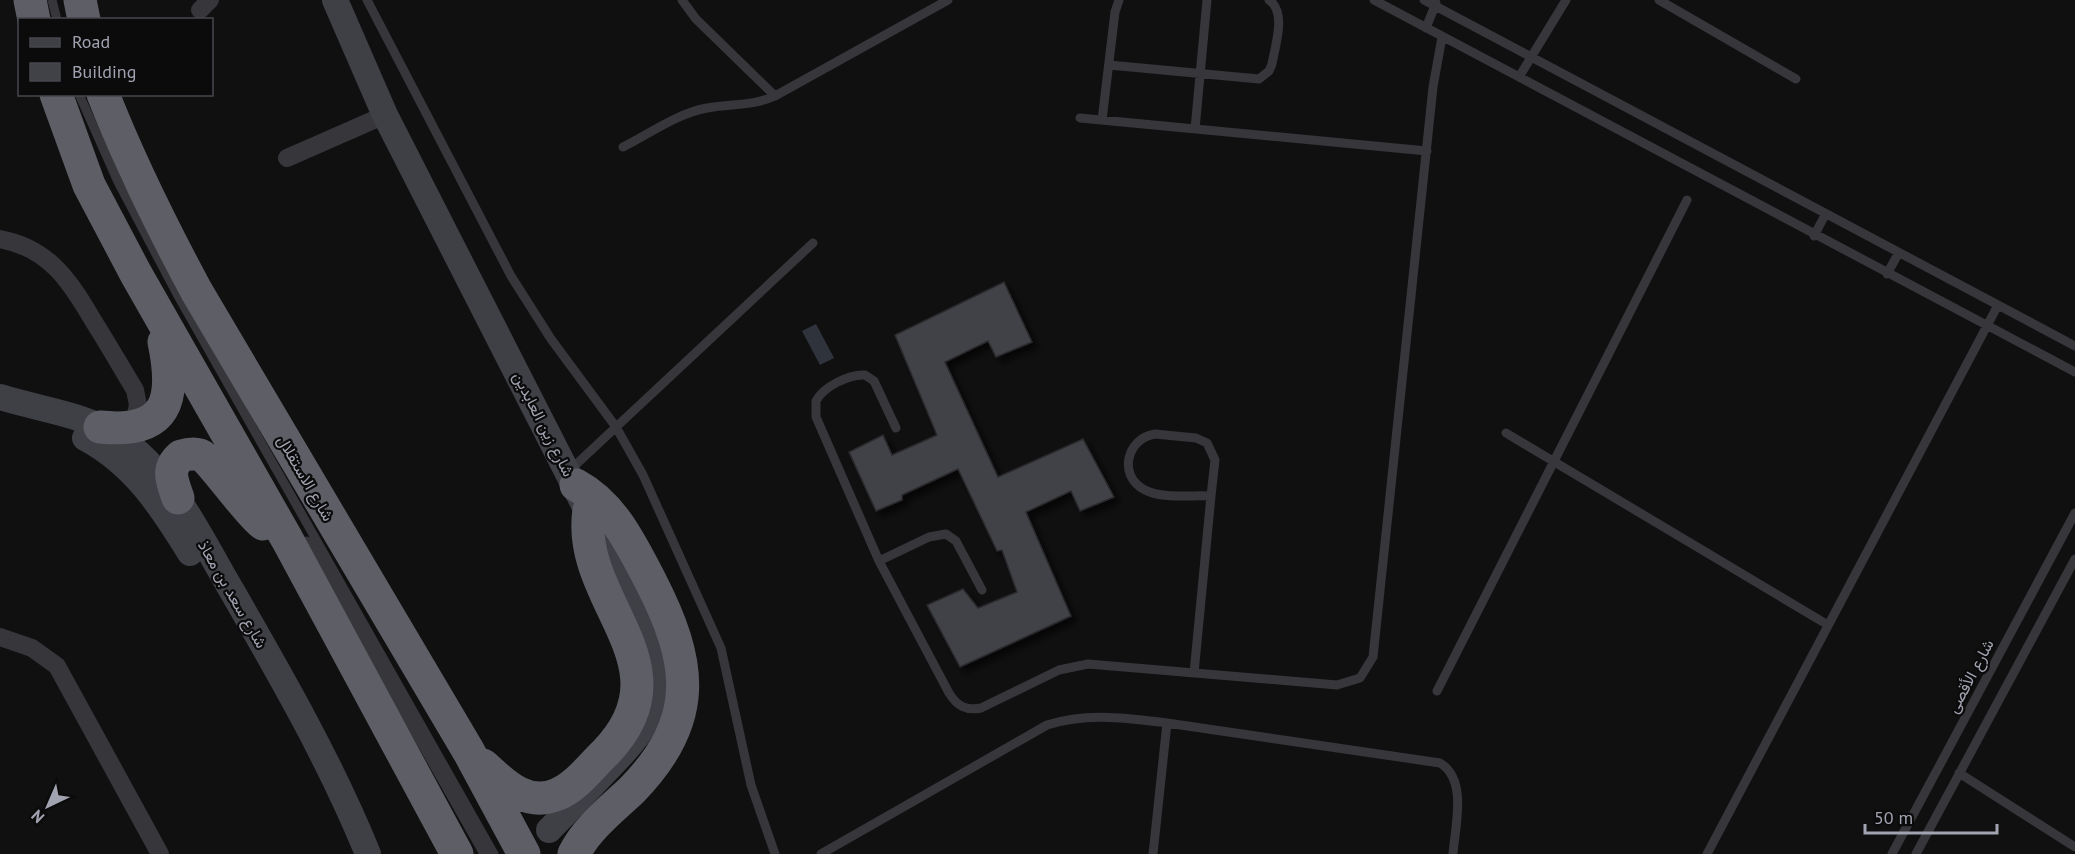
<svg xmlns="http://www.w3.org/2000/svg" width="2075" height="854" font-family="'PT Sans',Vazirmatn,sans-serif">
	<defs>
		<filter id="shadow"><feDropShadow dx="5.5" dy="5.5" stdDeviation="3" flood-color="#0009"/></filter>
	</defs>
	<rect width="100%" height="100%" fill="#101011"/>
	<!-- water -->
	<path fill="#2f333c" d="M 816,324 L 834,358 L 820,365 L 802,331 Z"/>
	<!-- building -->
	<path fill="#414247" stroke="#2b2a2d" stroke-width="1.5" filter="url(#shadow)" d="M 1004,282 L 1032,342 L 996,357 L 988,341 L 945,362 L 998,477 L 1083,439 L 1114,497 L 1080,511 L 1071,491 L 1026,512 L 1071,616 L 960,667 L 927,605 L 963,589 L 978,608 L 1017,592 L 1002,550 L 997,551 L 958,469 L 902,495 L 902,500 L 876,511 L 849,452 L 883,435 L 892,455 L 937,435 L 895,335 Z"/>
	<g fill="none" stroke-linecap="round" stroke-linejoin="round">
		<!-- lane -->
		<path stroke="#36363b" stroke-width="9" d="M 52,0 L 57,20
			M 367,0 L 511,276 L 551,339 L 616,427 L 643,475 L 721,648 L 751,785 L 775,854
			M 682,0 L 696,19 L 775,96
			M 1374,0 L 2075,372
			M 1424,0 L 2075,346
			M 1659,0 L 1796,79
			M 1426,28 L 1436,3
			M 1109,65 L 1259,79 L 1269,71 L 1272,64 C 1275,46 1287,12 1269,0
			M 1519,77 L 1566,0
			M 79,94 L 118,182 L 177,294 L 494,854
			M 1080,118 L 1427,151
			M 1102,120 L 1115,12 L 1119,0
			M 1195,129 L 1207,0
			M 623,147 C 649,134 678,113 707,108 C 732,103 750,107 775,96 L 948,0
			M 1814,236 L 1825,215
			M 1887,274 L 1898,254
			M 896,428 L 874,381 L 865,375 C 849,374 823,387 816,401 L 816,417 L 879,561 L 949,693 C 957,706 966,711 981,708 L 1059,670 L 1088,664 L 1337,685 L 1360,678 L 1373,657 L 1433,87 L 1442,37
			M 1506,433 L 1828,625
			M 1155,434 L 1196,438 L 1207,443 L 1215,460 L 1211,496 C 1191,495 1162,499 1145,490 C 1117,476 1127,438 1155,434 Z
			M 569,471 L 813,243
			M 307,541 L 484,854
			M 879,561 L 929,537 L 946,534 L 956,541 L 982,590
			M 1194,673 L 1211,496
			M 1437,691 L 1687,200
			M 1959,773 L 2075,847
			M 821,854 L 1047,725 C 1087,712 1126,718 1167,723
			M 1153,854 L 1167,723 L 1440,763 C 1468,780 1455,826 1453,854
			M 1707,854 L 1998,305
			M 1892,854 L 2075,513
			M 1916,854 L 2075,559"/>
		<!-- street -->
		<path stroke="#36363b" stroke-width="18" d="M 200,10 L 210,0
			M 287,158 L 385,115
			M 0,239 C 49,248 70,281 94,322 C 108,344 121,367 135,390 L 138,405 L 133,428
			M 0,637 L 32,648 L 57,666 L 160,854"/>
		<!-- secondary -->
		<path stroke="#3f3f46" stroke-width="26" d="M 335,0 L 385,115 L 655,644 C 669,704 644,732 604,773 C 586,792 568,811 549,830
			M 0,397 C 41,410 83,413 120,438 C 173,475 200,537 232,591 C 281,676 331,763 368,854
			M 85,438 C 134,464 161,506 190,553"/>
		<!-- highway -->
		<path stroke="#5e5e66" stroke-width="33" d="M 30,0 L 34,20
			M 80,0 L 84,20
			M 56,94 L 89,185 L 136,274 L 287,539 L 457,854
			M 103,94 C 130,163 162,227 197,292 L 469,752 L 524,854
			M 100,427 C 168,434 176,400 164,342
			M 178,498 C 172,481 166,469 181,456 C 188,454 193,453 200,455 C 211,459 246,511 263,524
			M 483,765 C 504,784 527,808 558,794 C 577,786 591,766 606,752 C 690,664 575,602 589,510
			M 574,854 C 586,829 612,809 632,790 C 701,719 692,662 650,580 C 631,544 613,505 576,485"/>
	</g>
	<g text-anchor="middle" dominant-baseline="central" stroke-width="4.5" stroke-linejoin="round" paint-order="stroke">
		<!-- street labels -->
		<g font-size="16" fill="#a2a3b1" stroke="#0b0b0c">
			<text transform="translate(544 424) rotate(63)">شارع زين العابدين</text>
			<text transform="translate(306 478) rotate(60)">شارع الاستقلال</text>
			<text transform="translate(233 594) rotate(60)">شارع سعد بن معاذ</text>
			<text transform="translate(1970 676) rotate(-62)">شارع الأقصى</text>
		</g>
	</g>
	<!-- legend -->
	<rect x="18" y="18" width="195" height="78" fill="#0b0b0c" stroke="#47484e" stroke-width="1.5"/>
	<rect x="30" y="38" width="30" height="9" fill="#3f3f46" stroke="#47484e" stroke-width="1.5"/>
	<text x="72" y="48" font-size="18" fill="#a2a3b1">Road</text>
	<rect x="30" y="63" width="30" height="18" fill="#414247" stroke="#47484e" stroke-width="1.5"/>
	<text x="72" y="78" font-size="18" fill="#a2a3b1">Building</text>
	<!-- north arrow -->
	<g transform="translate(48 806) rotate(224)" stroke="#0b0b0c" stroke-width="4.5" paint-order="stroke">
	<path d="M0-4.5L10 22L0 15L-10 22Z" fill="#a2a3b1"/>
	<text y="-9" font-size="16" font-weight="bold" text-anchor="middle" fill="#a2a3b1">N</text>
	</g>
	<!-- scale -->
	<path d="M1865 824v9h132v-9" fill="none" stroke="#a2a3b1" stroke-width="3"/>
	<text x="1874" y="824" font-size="18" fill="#a2a3b1" stroke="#0b0b0c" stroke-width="4.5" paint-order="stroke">50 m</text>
</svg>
